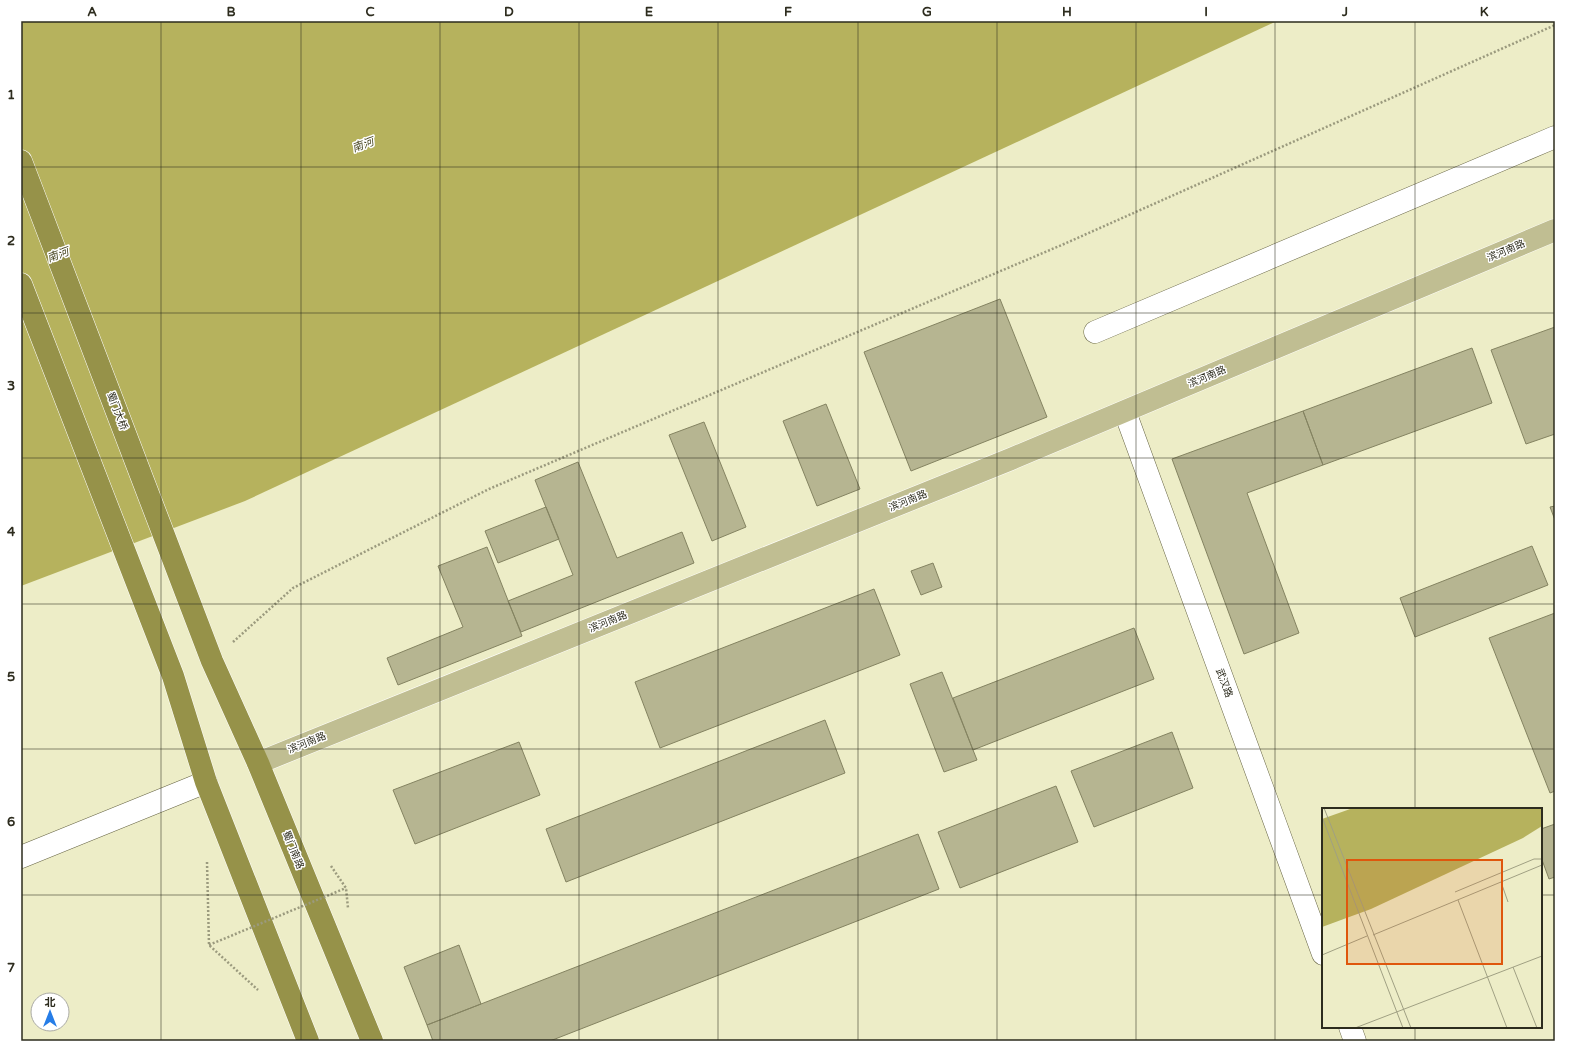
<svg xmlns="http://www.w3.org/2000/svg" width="1576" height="1062" font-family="'Varela Round','Noto Sans SC',sans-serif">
	<rect width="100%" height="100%" fill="#ededc7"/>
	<!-- water -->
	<path fill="#b6b25d" d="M 21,21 L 1277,21 L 245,501 L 21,586 Z"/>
	<!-- building -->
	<path fill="#b6b591" stroke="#848361" d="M 1000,299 L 1047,417 L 911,471 L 864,352 Z
		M 1555,327 L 1555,434 L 1526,444 L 1491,350 Z
		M 1472,348 L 1492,403 L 1323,465 L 1303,411 Z
		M 826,404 L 860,489 L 817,506 L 783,421 Z
		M 1303,411 L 1323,465 L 1247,493 L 1299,633 L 1244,654 L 1172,459 Z
		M 704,422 L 746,527 L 712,541 L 669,435 Z
		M 578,462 L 617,558 L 682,532 L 694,563 L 521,632 L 508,601 L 573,575 L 535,480 Z
		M 1555,506 L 1555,520 L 1550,507 Z
		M 546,507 L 559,539 L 498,563 L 485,531 Z
		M 1532,546 L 1548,585 L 1415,637 L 1400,598 Z
		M 487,547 L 522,636 L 398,685 L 387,658 L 463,627 L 438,566 Z
		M 933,563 L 942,587 L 921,595 L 911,571 Z
		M 874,589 L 900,655 L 660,748 L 635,682 Z
		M 1555,613 L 1555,791 L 1550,793 L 1489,638 Z
		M 1134,628 L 1154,679 L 973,750 L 953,698 Z
		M 942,672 L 977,760 L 944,772 L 910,684 Z
		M 825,720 L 845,773 L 566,882 L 546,829 Z
		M 1172,732 L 1193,788 L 1094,827 L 1071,771 Z
		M 519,742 L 540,795 L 415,844 L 393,790 Z
		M 1056,786 L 1078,842 L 960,888 L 938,832 Z
		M 1555,824 L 1555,877 L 1549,879 L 1541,857 L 1541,829 Z
		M 918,834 L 939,889 L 550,1041 L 433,1041 L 427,1025 Z
		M 459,945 L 481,1004 L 427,1025 L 404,967 Z"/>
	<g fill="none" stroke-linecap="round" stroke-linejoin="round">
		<!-- minor casing -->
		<g stroke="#686646" stroke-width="23">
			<path id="minor" d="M 1095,332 L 1555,137
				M 1125,412 L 1323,954
				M 21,857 L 206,782
				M 1350,1027 L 1355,1041"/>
		</g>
		<!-- major casing -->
		<g stroke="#fff" stroke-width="23">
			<path id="major" d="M 258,763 L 1011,459 L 1555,230"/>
		</g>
		<!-- highway casing -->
		<g stroke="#fff" stroke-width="23">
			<path id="highway" d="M 21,161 L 212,661 L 258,763 L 372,1041
				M 21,284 L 173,676 L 206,782 L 308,1041"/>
		</g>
		<!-- path -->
		<path stroke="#9b9a7e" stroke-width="2.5" stroke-dasharray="2 2" stroke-linecap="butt" d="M 233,642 L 293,588 L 489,489 L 1064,244 L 1555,25
			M 207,862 L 209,945 L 258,990
			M 331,866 L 346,888 L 348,908"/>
		<!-- minor -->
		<use href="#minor" stroke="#fff" stroke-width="22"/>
		<!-- major -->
		<use href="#major" stroke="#c0be92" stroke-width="22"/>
		<!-- highway -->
		<use href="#highway" stroke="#969249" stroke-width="22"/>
		<!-- path-bridge -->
		<path stroke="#9b9a7e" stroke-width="2.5" stroke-dasharray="2 2" stroke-linecap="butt" d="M 209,945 L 346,888"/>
	</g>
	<!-- grid -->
	<path fill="none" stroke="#2d2c1e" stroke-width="1" stroke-opacity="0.55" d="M 161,21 L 161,1041M 301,21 L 301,1041M 440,21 L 440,1041M 579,21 L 579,1041M 718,21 L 718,1041M 858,21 L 858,1041M 997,21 L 997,1041M 1136,21 L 1136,1041M 1275,21 L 1275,1041M 1415,21 L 1415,809M 21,167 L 1555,167M 21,313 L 1555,313M 21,458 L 1555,458M 21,604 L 1555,604M 21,749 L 1555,749M 21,895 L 1323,895M 1541,895 L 1555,895M 1415,1027 L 1415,1041"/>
	<g text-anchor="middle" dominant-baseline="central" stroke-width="3" stroke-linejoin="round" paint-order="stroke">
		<!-- street labels -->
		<g font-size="10" fill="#2d2c1e" stroke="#fff">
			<text transform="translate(1506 251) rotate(-23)">滨河南路</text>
			<text transform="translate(1207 377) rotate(-23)">滨河南路</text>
			<text transform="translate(117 411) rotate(69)">蜀门大桥</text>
			<text transform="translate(908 501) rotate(-22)">滨河南路</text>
			<text transform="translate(608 622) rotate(-22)">滨河南路</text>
			<text transform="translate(1224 683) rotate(70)">武汉路</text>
			<text transform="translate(307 743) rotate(-22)">滨河南路</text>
			<text transform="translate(293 850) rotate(68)">蜀门南路</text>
		</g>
		<!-- water labels -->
		<g font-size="11" font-style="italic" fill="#45431e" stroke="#fff">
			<text transform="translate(363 145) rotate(-20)">南河</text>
			<text transform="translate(58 255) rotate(-20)">南河</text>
		</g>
	</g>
	<!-- overview -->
	<g transform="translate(1322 808)">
		<rect width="220" height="220" fill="#ededc7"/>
		<path d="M 31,0 L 220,0 L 220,18 L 201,30 L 49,101 L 0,119 L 0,11 Z" fill="#b6b25d"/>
		<path fill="none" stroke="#a0a083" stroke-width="1" d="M 2,0 L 89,220M 0,9 L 81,220M 179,74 L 186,94M 133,84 L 212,51 L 220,51M 136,92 L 185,220M 51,127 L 220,57M 0,147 L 45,128M 191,159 L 215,220M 33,220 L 220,148"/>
		<path fill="#df570d" fill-opacity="0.15" stroke="#df570d" stroke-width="2" d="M 25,52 L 180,52 L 180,156 L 25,156 Z"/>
		<rect width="220" height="220" fill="none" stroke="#2d2c1e" stroke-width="2"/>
	</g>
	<!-- border -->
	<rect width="1576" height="1062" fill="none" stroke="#ffffff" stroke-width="44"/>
	<!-- north arrow -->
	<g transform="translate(50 1012)"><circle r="19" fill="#ffffff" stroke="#ababa5"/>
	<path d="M0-3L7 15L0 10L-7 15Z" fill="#267de7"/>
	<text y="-6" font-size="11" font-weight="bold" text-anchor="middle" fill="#2d2c1e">北</text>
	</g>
	<rect x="22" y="22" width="1532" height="1018" fill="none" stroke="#2d2c1e" stroke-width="1.5"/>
	<g font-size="13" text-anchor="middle" font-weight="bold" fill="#2d2c1e">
		<text x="92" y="16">A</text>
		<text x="231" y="16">B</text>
		<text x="370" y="16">C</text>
		<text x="509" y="16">D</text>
		<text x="649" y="16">E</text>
		<text x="788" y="16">F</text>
		<text x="927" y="16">G</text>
		<text x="1067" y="16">H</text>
		<text x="1206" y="16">I</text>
		<text x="1345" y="16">J</text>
		<text x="1484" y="16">K</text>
		<text x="11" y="99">1</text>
		<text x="11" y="245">2</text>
		<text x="11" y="390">3</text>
		<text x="11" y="536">4</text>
		<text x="11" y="681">5</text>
		<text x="11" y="826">6</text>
		<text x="11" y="972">7</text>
	</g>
</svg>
